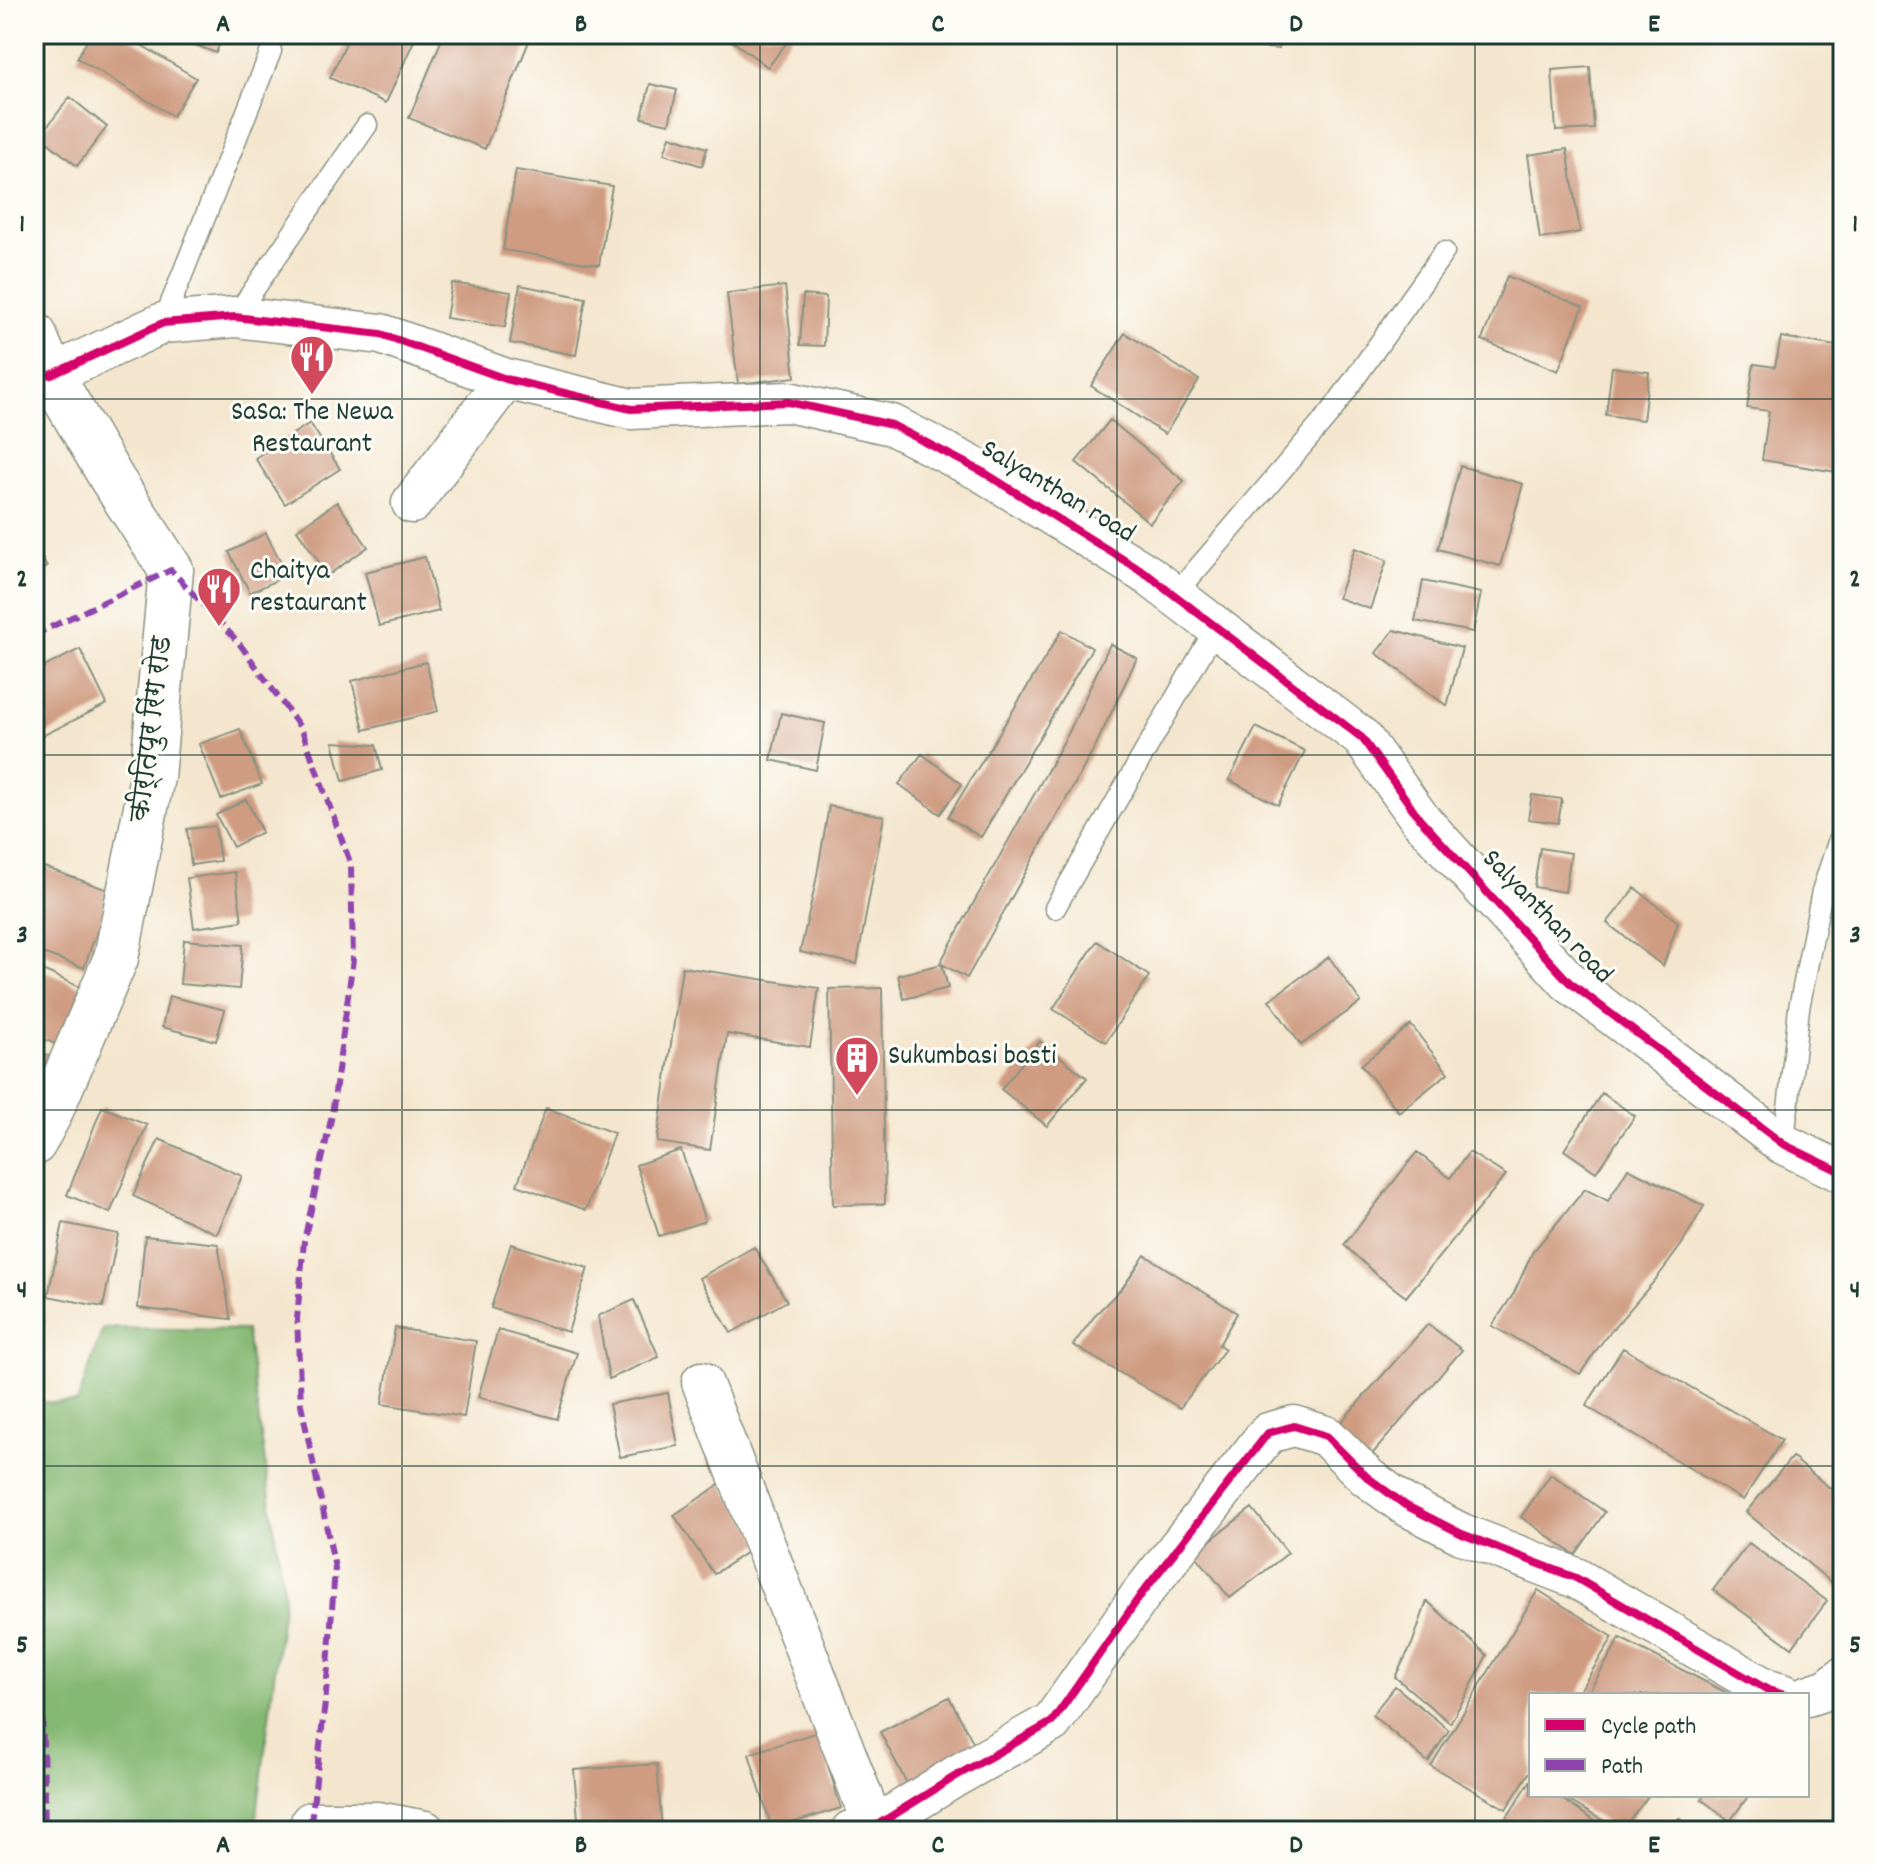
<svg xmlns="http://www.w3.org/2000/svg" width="1877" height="1865" font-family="Dekko,'Playpen Sans Deva',sans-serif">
	<rect width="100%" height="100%" fill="#fdfcf7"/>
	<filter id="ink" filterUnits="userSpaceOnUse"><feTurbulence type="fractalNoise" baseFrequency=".0125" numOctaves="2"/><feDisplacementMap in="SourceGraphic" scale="16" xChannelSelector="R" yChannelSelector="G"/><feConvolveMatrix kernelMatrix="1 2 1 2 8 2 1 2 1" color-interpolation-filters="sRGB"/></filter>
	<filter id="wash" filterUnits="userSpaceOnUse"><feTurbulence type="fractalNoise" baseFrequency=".006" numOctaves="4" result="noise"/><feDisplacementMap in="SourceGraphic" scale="32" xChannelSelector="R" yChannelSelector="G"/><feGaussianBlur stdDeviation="1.8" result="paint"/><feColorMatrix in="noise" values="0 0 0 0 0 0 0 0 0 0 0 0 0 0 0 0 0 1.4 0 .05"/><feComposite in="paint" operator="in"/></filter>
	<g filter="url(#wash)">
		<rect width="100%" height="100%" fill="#f4e6ce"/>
		<!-- forest -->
		<path fill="#85b872" stroke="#527a53" stroke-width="2" d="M 103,1328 L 246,1330 L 284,1596 L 255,1831 L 34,1831 L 34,1402 L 77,1403 Z"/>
		<g id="blocks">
			<!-- building -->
			<path fill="#cf9c82" d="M 91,34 L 123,34 L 196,78 L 173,116 L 77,58 Z
				M 167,34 L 223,34 L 216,53 Z
				M 350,34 L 417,34 L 386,103 L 330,78 Z
				M 444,34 L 532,34 L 485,149 L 409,118 Z
				M 723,34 L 793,34 L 768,67 Z
				M 1246,34 L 1280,34 L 1279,49 L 1245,46 Z
				M 1590,67 L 1594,129 L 1556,131 L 1552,70 Z
				M 650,84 L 677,90 L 669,124 L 642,118 Z
				M 70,97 L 107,127 L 77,166 L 40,136 Z
				M 670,136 L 707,148 L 702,166 L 664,154 Z
				M 1567,149 L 1580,232 L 1540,239 L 1528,155 Z
				M 516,170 L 612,186 L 599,265 L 503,250 Z
				M 1507,276 L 1583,307 L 1558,371 L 1482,340 Z
				M 452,283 L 511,292 L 505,327 L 446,318 Z
				M 520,285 L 586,298 L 576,355 L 510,343 Z
				M 785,286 L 795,377 L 738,384 L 727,293 Z
				M 803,295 L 826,297 L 824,346 L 800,345 Z
				M 1125,333 L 1199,380 L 1165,434 L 1091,386 Z
				M 1781,337 L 1843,347 L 1843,473 L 1762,460 L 1769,411 L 1747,408 L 1754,364 L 1775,367 Z
				M 1612,367 L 1649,372 L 1643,420 L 1606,415 Z
				M 1110,420 L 1184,481 L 1150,523 L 1076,462 Z
				M 310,423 L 340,469 L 285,504 L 255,458 Z
				M 1460,466 L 1523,484 L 1500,566 L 1438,549 Z
				M 337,502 L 368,547 L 328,575 L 297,530 Z
				M 266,533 L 287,575 L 250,593 L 229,552 Z
				M 34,544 L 47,567 L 34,573 Z
				M 1355,548 L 1387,560 L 1370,609 L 1338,598 Z
				M 425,557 L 439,611 L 379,626 L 365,572 Z
				M 1423,581 L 1481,593 L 1473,632 L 1415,621 Z
				M 1062,630 L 1092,648 L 981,837 L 948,817 Z
				M 1394,630 L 1462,648 L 1447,706 L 1376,653 Z
				M 1110,644 L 1137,658 L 1095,747 L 967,978 L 940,963 L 1069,732 Z
				M 80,649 L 107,704 L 42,736 L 34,720 L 34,672 Z
				M 426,662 L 438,711 L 364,730 L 352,681 Z
				M 781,713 L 825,723 L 816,770 L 771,760 Z
				M 1256,727 L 1305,751 L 1278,805 L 1229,780 Z
				M 240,729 L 262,784 L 221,799 L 199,744 Z
				M 333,742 L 376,745 L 382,770 L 343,781 Z
				M 922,754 L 962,784 L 940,814 L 899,784 Z
				M 1532,795 L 1562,799 L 1558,823 L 1528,819 Z
				M 246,799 L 262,832 L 233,847 L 216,815 Z
				M 829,806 L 884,816 L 857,964 L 800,952 L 816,881 Z
				M 215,826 L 220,861 L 191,865 L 187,829 Z
				M 1540,848 L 1571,853 L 1565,892 L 1534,887 Z
				M 44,867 L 111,891 L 84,968 L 34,950 L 34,893 Z
				M 235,872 L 242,921 L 194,928 L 187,878 Z
				M 1635,888 L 1678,922 L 1663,966 L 1607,923 Z
				M 184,940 L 243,945 L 239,989 L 180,984 Z
				M 1097,941 L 1149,976 L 1106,1042 L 1053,1009 Z
				M 1329,957 L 1361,1002 L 1301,1045 L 1269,1000 Z
				M 942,964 L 948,988 L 904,999 L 898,975 Z
				M 34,966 L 86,990 L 59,1046 L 34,1034 Z
				M 682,967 L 819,988 L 810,1047 L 727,1034 L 710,1150 L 657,1142 Z
				M 882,988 L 885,1204 L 833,1205 L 829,989 Z
				M 169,996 L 225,1010 L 216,1041 L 162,1027 Z
				M 1411,1025 L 1448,1073 L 1399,1112 L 1361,1065 Z
				M 1040,1041 L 1087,1078 L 1047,1126 L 1001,1089 Z
				M 34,1052 L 49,1056 L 35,1104 L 34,1104 Z
				M 1602,1093 L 1635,1116 L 1596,1172 L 1564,1150 Z
				M 102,1107 L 147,1125 L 110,1213 L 67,1195 Z
				M 546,1108 L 614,1133 L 586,1210 L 517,1185 Z
				M 159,1139 L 242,1176 L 217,1234 L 133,1196 Z
				M 681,1150 L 705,1221 L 659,1236 L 636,1165 Z
				M 1417,1152 L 1450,1178 L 1469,1152 L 1506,1175 L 1406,1297 L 1377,1275 L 1344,1245 Z
				M 1628,1168 L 1704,1206 L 1682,1244 L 1657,1278 L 1605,1338 L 1580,1374 L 1492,1326 L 1514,1293 L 1532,1253 L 1585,1189 L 1608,1201 Z
				M 63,1223 L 118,1234 L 103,1307 L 48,1296 Z
				M 145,1236 L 218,1244 L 231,1319 L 138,1308 Z
				M 511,1244 L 588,1268 L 568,1332 L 491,1308 Z
				M 754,1247 L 787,1301 L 731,1333 L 699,1278 Z
				M 1145,1255 L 1237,1313 L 1219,1345 L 1225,1349 L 1180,1408 L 1073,1345 L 1097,1313 L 1123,1287 Z
				M 634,1300 L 659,1357 L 609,1379 L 598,1316 Z
				M 34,1318 L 45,1319 L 41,1345 L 34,1344 Z
				M 1428,1324 L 1462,1350 L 1362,1466 L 1333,1431 Z
				M 395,1328 L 476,1341 L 464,1417 L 382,1404 Z
				M 498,1330 L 577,1353 L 557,1419 L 478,1397 Z
				M 1623,1348 L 1782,1440 L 1743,1500 L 1586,1406 Z
				M 668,1393 L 678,1446 L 620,1457 L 609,1404 Z
				M 1792,1457 L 1843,1499 L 1843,1592 L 1746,1512 Z
				M 1551,1474 L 1605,1512 L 1575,1555 L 1521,1517 Z
				M 722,1483 L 762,1542 L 714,1574 L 674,1515 Z
				M 1252,1508 L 1288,1553 L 1230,1598 L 1194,1553 Z
				M 1749,1543 L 1827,1601 L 1792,1648 L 1713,1590 Z
				M 1538,1590 L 1613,1637 L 1577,1695 L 1531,1695 L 1531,1770 L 1506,1809 L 1431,1766 Z
				M 1427,1601 L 1487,1655 L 1469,1690 L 1450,1723 L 1395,1677 L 1412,1644 Z
				M 1620,1638 L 1731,1695 L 1587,1695 Z
				M 1395,1686 L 1449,1730 L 1428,1762 L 1372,1715 Z
				M 949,1697 L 980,1755 L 911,1791 L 880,1732 Z
				M 818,1732 L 841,1808 L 772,1829 L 749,1754 Z
				M 657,1764 L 662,1831 L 579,1831 L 574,1770 Z
				M 1531,1780 L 1531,1795 L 1556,1795 L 1609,1831 L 1498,1831 Z
				M 1559,1795 L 1649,1795 L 1621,1831 Z
				M 1704,1795 L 1749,1795 L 1730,1821 L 1701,1799 Z
				M 1679,1818 L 1693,1831 L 1667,1831 Z"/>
		</g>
	</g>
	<g filter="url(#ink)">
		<use href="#blocks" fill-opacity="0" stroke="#8a9281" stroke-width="2"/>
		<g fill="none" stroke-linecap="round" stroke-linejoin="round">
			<!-- lane casing -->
			<g stroke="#8a9281" stroke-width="23">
				<path id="lane" d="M 235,317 L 367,125
					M 163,323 L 271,51
					M 1175,595 L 1331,412 L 1444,252
					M 1055,908 L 1217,626
					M 1783,1144 L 1789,1100 L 1799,1008 L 1822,891 L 1843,827"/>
			</g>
			<!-- street casing -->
			<g stroke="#8a9281" stroke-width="43">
				<path id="street" d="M 51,375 L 163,323 L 235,317 L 381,334 L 506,379 L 631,409 L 788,402 L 892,425 L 983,472 L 1148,575 L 1362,738 L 1420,819 L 1569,982 L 1783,1144 L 1837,1170 L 1843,1169
					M 412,503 L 506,379
					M 702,1382 L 874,1827
					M 1807,1696 L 1828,1689 L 1843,1677
					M 311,1822 L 377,1822 L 425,1831
					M 851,1831 L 874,1827 L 956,1776 L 1052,1722 L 1140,1596 L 1268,1433 L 1294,1426 L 1326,1436 L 1367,1477 L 1405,1505 L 1462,1534 L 1576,1578 L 1768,1690 L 1785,1695"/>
			</g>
			<!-- secondary casing -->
			<g stroke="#8a9281" stroke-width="47">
				<path id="secondary" d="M 34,334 L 51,375 L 112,479 L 171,570 L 152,777 L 116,958 L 49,1115 L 34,1143"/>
			</g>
			<!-- lane -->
			<use href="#lane" stroke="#fff" stroke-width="20"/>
			<!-- street -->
			<use href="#street" stroke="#fff" stroke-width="40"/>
			<!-- secondary -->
			<use href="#secondary" stroke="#fff" stroke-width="44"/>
			<!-- quiet -->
			<path stroke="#8e44ad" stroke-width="6" stroke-dasharray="12 6" stroke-linecap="butt" d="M 34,635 L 171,570 L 239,643 L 302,730 L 351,865 L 353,959 L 332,1115 L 304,1241 L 297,1319 L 301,1404 L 335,1568 L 326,1694 L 310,1831
				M 34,1573 L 41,1659 L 45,1831"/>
			<!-- cycleway casing -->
			<g stroke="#fdfcf7" stroke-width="13">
				<path id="cycleway" d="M 51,375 L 163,323 L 235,317 L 381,334 L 506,379 L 631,409 L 788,402 L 892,425 L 983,472 L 1148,575 L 1362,738 L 1420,819 L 1569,982 L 1783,1144 L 1837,1170 L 1843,1169
					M 851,1831 L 874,1827 L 956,1776 L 1052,1722 L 1140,1596 L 1268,1433 L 1294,1426 L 1326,1436 L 1367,1477 L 1405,1505 L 1462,1534 L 1576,1578 L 1768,1690 L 1785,1695"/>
			</g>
			<!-- cycleway -->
			<use href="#cycleway" stroke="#d6006c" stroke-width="8"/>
		</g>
	</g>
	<!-- grid -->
	<path fill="none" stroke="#1f3d34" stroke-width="2" stroke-opacity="0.55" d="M 402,34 L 402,1831M 760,34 L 760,1831M 1117,34 L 1117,1831M 1475,34 L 1475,1831M 34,399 L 1843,399M 34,755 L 1843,755M 34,1110 L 1843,1110M 34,1466 L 1843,1466"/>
	<!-- icons -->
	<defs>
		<g id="restaurant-pin" transform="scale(2.3)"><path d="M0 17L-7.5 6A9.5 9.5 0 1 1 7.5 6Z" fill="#d1495b" stroke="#fdfcf7"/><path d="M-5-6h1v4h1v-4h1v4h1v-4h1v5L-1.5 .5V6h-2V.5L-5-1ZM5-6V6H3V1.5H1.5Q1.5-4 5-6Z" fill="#fff"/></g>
		<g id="building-pin" transform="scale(2.3)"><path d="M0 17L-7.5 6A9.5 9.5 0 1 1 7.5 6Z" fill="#d1495b" stroke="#fdfcf7"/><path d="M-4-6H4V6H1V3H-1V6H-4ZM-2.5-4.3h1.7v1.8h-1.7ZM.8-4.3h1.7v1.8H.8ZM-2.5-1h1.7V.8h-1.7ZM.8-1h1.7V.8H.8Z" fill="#fff"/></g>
	</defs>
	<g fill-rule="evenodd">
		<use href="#restaurant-pin" x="312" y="357"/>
		<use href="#restaurant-pin" x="219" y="589"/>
		<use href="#building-pin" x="857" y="1058"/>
	</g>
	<g text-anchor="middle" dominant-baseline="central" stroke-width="6" stroke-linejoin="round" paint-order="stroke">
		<!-- poi labels -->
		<g font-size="28" fill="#1f3d34" stroke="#fdfcf7" text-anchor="start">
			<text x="312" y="414" text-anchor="middle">SaSa: The Newa<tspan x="312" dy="32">Restaurant</tspan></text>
			<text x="250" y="573">Chaitya<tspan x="250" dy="32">restaurant</tspan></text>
			<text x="888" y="1058">Sukumbasi basti</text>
		</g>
		<!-- street labels -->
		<g font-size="28" fill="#1f3d34" stroke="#fdfcf7">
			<text transform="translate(1057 493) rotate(31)">Salyanthan road</text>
			<text transform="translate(153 729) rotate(-83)">कीर्तिपुर रिंग रोड</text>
			<text transform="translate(1546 918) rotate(46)">Salyanthan road</text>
		</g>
	</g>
	<!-- margin -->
	<rect width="1877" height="1865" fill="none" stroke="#fdfcf7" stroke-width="88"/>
	<!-- legend -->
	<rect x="1529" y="1693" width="280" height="104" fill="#fdfcf7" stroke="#a4b0a9" stroke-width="2"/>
	<rect x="1545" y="1719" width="40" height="12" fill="#d6006c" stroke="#a4b0a9" stroke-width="2"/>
	<text x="1601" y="1733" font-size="24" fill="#1f3d34">Cycle path</text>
	<rect x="1545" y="1759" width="40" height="12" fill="#8e44ad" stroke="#a4b0a9" stroke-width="2"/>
	<text x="1601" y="1773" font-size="24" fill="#1f3d34">Path</text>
	<rect x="44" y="44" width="1789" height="1777" fill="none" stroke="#1f3d34" stroke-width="3"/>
	<g font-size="26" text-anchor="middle" font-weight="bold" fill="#1f3d34">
		<text x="223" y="31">A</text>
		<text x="581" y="31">B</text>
		<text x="938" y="31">C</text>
		<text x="1296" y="31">D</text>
		<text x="1654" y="31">E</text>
		<text x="22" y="231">1</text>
		<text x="1855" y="231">1</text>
		<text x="22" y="586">2</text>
		<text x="1855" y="586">2</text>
		<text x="22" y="942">3</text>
		<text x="1855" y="942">3</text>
		<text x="22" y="1297">4</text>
		<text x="1855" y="1297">4</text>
		<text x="22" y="1652">5</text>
		<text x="1855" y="1652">5</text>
		<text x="223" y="1852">A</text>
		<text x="581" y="1852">B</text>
		<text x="938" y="1852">C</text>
		<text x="1296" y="1852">D</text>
		<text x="1654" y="1852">E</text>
	</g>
</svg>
